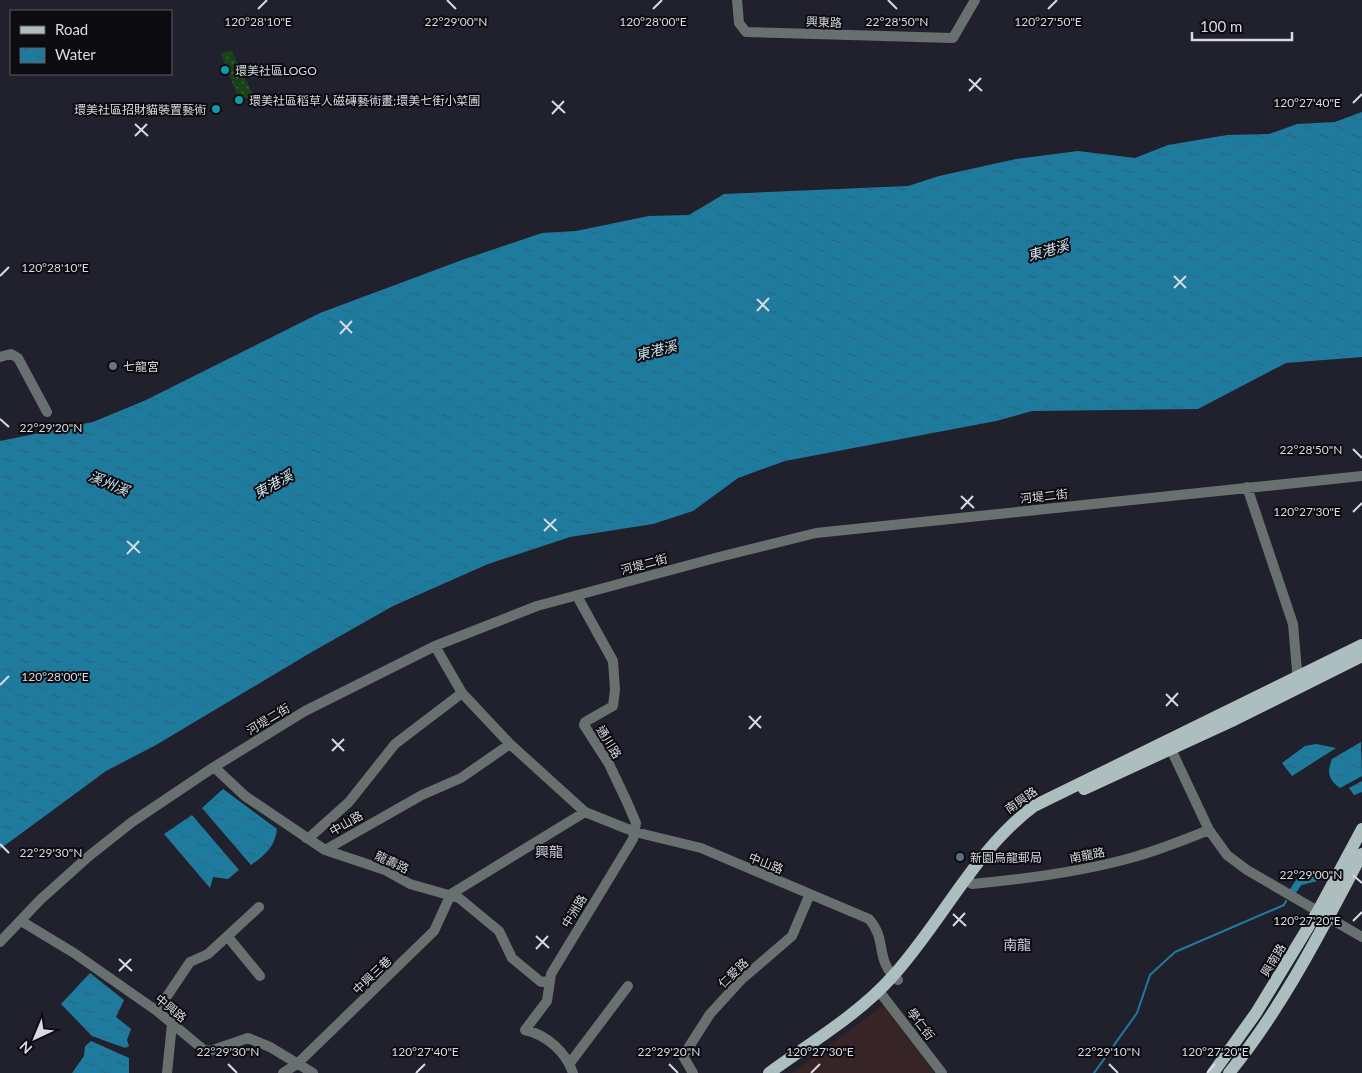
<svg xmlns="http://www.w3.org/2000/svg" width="1362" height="1073" font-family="Lato,'Noto Sans TC',sans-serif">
	<defs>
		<pattern id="green-dots" width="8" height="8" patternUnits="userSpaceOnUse" patternTransform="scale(1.25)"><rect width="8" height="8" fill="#1a4218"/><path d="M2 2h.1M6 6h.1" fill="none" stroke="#3b5d39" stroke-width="1.8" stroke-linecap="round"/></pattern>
		<pattern id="water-ripples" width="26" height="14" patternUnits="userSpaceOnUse" patternTransform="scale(1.25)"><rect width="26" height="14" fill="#1f7b9e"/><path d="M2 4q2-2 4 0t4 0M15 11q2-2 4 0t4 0" fill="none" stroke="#2d647a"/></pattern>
	</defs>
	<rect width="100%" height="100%" fill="#21212d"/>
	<!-- education -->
	<path fill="#372426" d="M 885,1004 L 934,1073 L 791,1073 L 824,1049 Z"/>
	<!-- green -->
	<path fill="url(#green-dots)" d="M 231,50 L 252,93 L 253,96 L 239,100 L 221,54 Z"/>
	<!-- water -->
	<path fill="url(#water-ripples)" d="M 1362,112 L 1362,357 L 1286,363 L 1198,409 L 1032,411 L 996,421 L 785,461 L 738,478 L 693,511 L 653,524 L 570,537 L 488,564 L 393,606 L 310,653 L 156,745 L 106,771 L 0,849 L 0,441 L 93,422 L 146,400 L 320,313 L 462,260 L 542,233 L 576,231 L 649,216 L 689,215 L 724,194 L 908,186 L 939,176 L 1016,159 L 1078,151 L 1135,158 L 1168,145 L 1227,135 L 1269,134 L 1297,124 L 1335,122 Z
		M 1361,742 L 1362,776 L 1340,788 C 1328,779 1327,772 1332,759 Z
		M 1316,744 L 1336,748 L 1292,776 L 1282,763 L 1305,746 Z
		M 1362,781 L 1362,792 L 1354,795 L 1349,788 Z
		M 223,789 L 277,829 C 275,847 265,855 251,865 L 202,808 Z
		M 192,815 L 239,870 L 228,879 L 213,877 L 210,888 L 164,834 Z
		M 90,973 L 124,1000 L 116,1017 L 131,1029 L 127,1040 L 129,1046 L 125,1048 L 92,1036 L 61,1004 Z
		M 91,1041 L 129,1058 L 129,1073 L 72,1073 L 84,1056 L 85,1046 Z"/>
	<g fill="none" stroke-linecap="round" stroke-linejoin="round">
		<!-- stream -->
		<path stroke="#1f7b9e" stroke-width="2" d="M 1094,1073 L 1137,1013 L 1150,975 L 1175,952 L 1284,905 L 1286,901"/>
		<!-- canal -->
		<path stroke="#1f7b9e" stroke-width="7" d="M 1293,891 L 1299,882 L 1326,875"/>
		<!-- minor -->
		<path stroke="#687070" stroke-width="10" d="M 737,0 L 739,23 L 746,32 L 953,38 L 975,0
			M 0,357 L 11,354 L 18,358 L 47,412
			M 1247,487 L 1293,624 L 1298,682
			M 462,693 L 510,744 L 585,812 L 635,832 L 701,848 L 869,919 C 888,940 874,961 898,980
			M 1168,743 L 1209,830 L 1227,855 L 1247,870 L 1362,937
			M 214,767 L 245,796 L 325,850 L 385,870 L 410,884 L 459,898 L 499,931 L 512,958 L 541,982 L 550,981
			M 306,838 L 310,837 L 349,802 L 395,744 L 462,693 L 435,646
			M 325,850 L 422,795 L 461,778 L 510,744
			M 967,879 L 972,884 C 1026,879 1082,872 1134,857 C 1159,850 1184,840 1209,830
			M 21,921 L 74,953 L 157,1011 L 204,1050 L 210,1051 L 248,1038 L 270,1047 L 313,1073
			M 228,937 L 260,976
			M 0,942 L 40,900 L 89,856 L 132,822 L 214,767 L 305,711 L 435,646 L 537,606 L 719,557 L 816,533 L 1362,476
			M 879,991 L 942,1073
			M 157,1011 L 190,962 L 208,954 L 259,907
			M 570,1063 L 628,986
			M 167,1073 L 172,1024
			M 283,1073 L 297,1064 L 434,931 L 451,894 L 585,812
			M 573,1073 C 566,1052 547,1035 525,1030 L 547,1001 L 551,974 L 633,839 L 636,823 L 627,802 L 609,764 L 584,725 L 585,722 L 613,706 L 615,690 L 613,661 L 577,596
			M 693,1073 L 683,1056 L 710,1014 L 742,979 L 792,936 L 810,894"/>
		<!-- major -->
		<path stroke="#adbebf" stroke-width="12" d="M 1084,789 L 1236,719 L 1362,656
			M 769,1073 C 810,1043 858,1015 892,977 C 942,922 974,851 1034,806 L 1362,645
			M 1213,1073 L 1256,1013 L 1318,911 L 1362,829
			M 1229,1073 C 1283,1007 1322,929 1362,854"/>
	</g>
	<!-- ticks -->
	<path fill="none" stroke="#d9d9e1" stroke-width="2" d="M 447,0 L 456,9M 888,0 L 897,9M 258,9 L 267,0M 653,9 L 662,0M 1048,9 L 1057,0M 969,79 L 982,91M 969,91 L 981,78M 552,101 L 565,113M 1353,103 L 1362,94M 552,114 L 564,101M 135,124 L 148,136M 135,136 L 147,124M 0,276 L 9,267M 1174,276 L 1186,288M 1174,288 L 1186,276M 757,299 L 769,311M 757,311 L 769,298M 340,321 L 352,333M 340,334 L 352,321M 0,419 L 9,427M 1353,449 L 1362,458M 961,496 L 974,508M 961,509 L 973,496M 1353,512 L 1362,503M 544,519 L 557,531M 544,531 L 556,519M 127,541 L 140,553M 127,554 L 139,541M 0,685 L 9,676M 1166,694 L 1178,706M 1166,706 L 1178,693M 749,716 L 761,728M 749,729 L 761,716M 332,739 L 344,751M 332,751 L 344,739M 0,844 L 9,853M 1353,875 L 1362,883M 953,914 L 966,926M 1353,921 L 1362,912M 953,926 L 965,913M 536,936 L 549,948M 536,949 L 548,936M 119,959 L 132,971M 119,971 L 131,959M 228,1064 L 237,1073M 669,1064 L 678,1073M 1109,1064 L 1118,1073M 416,1073 L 425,1064M 811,1073 L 820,1064M 1207,1073 L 1215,1064"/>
	<!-- markers -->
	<g fill="#0f9aa8" stroke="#0b0b10" stroke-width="2">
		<circle cx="225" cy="70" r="5"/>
		<circle cx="239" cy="100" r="5"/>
		<circle cx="216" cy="109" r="5"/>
	</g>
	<circle fill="#6b7280" stroke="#0b0b10" stroke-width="2" cx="113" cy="366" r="5"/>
	<circle fill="#5c6f8a" stroke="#0b0b10" stroke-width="2" cx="960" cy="857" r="5"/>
	<g text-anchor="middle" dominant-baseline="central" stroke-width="4" stroke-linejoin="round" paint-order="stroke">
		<!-- street labels -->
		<g font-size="12" fill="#d9d9e1" stroke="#0b0b10">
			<text transform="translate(824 22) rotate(2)">興東路</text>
			<text transform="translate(1044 496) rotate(-6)">河堤二街</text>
			<text transform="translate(644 564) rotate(-15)">河堤二街</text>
			<text transform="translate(268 719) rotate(-31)">河堤二街</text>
			<text transform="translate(609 742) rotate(58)">通川路</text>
			<text transform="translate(1021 800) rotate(-35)">南興路</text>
			<text transform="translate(346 823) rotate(-30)">中山路</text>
			<text transform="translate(1087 855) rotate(-11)">南龍路</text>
			<text transform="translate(392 862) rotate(25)">龍壽路</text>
			<text transform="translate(766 863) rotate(22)">中山路</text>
			<text transform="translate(574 911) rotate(-59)">中洲路</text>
			<text transform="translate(1273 960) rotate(-59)">興南路</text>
			<text transform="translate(733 973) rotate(-44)">仁愛路</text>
			<text transform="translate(372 975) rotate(-44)">中興三巷</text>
			<text transform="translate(171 1008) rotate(39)">中興路</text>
			<text transform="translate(921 1024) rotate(53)">學仁街</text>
		</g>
		<!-- poi labels -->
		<g font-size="12" fill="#d9d9e1" stroke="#0b0b10" text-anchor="start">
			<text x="235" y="70">環美社區LOGO</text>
			<text x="249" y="100">環美社區稻草人磁磚藝術畫;環美七街小菜圃</text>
			<text x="206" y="109" text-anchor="end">環美社區招財貓裝置藝術</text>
			<text x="123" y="366">七龍宮</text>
			<text x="970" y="857">新園烏龍郵局</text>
		</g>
		<!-- water labels -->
		<g font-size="14" font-style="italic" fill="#cbe3ef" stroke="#0b0b10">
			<text transform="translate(1048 250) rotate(-16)">東港溪</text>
			<text transform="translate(656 350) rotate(-14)">東港溪</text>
			<text transform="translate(109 483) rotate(23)">溪州溪</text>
			<text transform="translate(273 484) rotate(-29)">東港溪</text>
		</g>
		<!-- neighbourhood labels -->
		<g font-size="14" fill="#cdcede" stroke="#0b0b10">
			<text x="549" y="851">興龍</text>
			<text x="1017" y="944">南龍</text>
		</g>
	</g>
	<g font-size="12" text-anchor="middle" fill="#d9d9e1" stroke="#0b0b10" stroke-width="4" stroke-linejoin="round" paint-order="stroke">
		<text x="456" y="26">22°29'00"N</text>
		<text x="897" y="26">22°28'50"N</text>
		<text x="258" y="26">120°28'10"E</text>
		<text x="653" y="26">120°28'00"E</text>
		<text x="1048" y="26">120°27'50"E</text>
		<text x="1307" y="107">120°27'40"E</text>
		<text x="55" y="272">120°28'10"E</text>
		<text x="51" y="432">22°29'20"N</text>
		<text x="1311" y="454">22°28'50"N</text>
		<text x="1307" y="516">120°27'30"E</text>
		<text x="55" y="681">120°28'00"E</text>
		<text x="51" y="857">22°29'30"N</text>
		<text x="1311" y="879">22°29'00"N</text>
		<text x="1307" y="925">120°27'20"E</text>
		<text x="425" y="1056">120°27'40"E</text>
		<text x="820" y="1056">120°27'30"E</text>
		<text x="1215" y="1056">120°27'20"E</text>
		<text x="228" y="1056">22°29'30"N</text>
		<text x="669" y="1056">22°29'20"N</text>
		<text x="1109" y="1056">22°29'10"N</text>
	</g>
	<!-- legend -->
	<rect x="10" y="10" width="162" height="65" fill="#0b0b10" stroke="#5d5d64"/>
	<rect x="20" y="26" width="25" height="8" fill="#adbebf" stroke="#5d5d64"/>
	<text x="55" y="35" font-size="15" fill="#d9d9e1">Road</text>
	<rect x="20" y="48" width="25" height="15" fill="url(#water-ripples)" stroke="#5d5d64"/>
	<text x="55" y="60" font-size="15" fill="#d9d9e1">Water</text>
	<!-- north arrow -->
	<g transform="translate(35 1038) rotate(224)" stroke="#0b0b10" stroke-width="4" paint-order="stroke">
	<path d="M0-4L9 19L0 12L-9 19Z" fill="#d9d9e1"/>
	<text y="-8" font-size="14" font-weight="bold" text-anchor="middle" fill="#d9d9e1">N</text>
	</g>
	<!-- scale -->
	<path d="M1192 32v8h100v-8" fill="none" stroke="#d9d9e1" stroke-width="2.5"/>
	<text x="1200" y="32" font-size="15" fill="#d9d9e1" stroke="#0b0b10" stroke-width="4" paint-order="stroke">100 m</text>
</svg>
